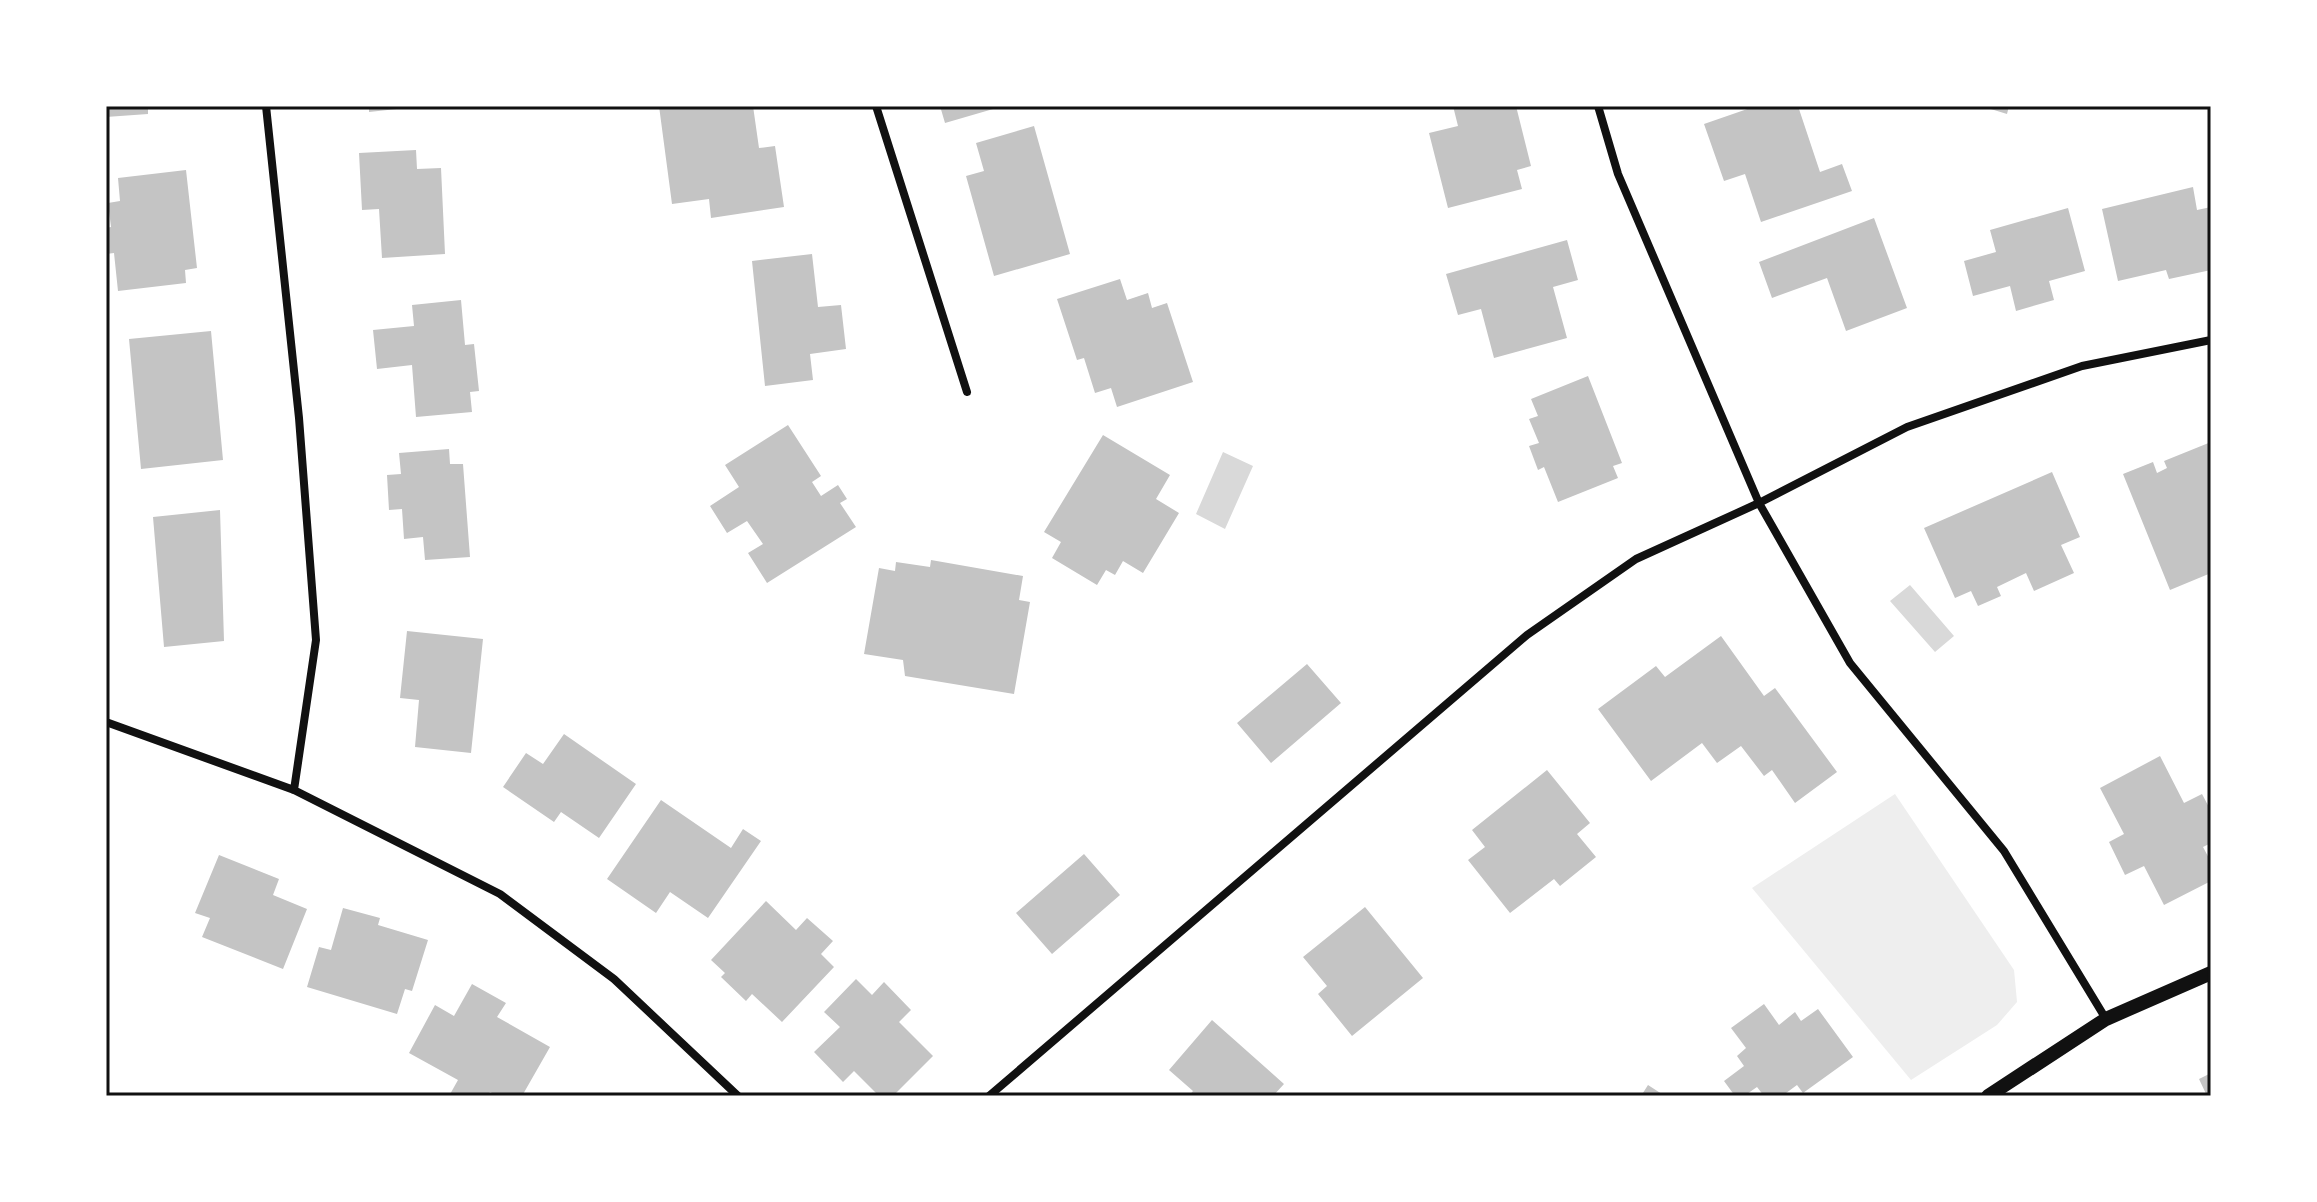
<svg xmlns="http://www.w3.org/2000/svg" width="2317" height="1202" font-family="Overpass,sans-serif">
	<rect width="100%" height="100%" fill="#fff"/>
	<!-- green -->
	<path fill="#eee" d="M 1895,794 L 2014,970 L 2017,1002 L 1997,1025 L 1911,1080 L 1752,888 Z"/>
	<!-- water -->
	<path fill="#d9d9d9" d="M 1223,452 L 1253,466 L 1225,529 L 1196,514 Z
		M 1910,585 L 1954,636 L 1935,652 L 1890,601 Z"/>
	<!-- building -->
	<path fill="#c4c4c4" d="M 106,106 L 148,106 L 148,114 L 106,117 Z
		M 369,106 L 406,106 L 406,108 L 369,112 Z
		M 659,106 L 753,106 L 759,148 L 775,146 L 784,207 L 711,218 L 709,199 L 672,204 Z
		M 940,106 L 1000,106 L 1000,107 L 945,123 Z
		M 1453,106 L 1516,106 L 1531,166 L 1517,170 L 1522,189 L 1448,208 L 1429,133 L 1458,126 Z
		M 1756,106 L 1798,106 L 1820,172 L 1842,164 L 1852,191 L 1761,222 L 1745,174 L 1724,181 L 1704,124 Z
		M 1981,106 L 2009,106 L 2007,114 Z
		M 1034,126 L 1070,254 L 994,276 L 966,176 L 984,171 L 976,143 Z
		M 416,150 L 417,169 L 441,168 L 445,254 L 382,258 L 379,209 L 362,210 L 359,153 Z
		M 186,170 L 197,268 L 185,270 L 186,283 L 118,291 L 114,253 L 106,254 L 106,228 L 111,227 L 108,203 L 120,201 L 118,178 Z
		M 2193,187 L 2197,210 L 2211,207 L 2211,270 L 2169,279 L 2166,270 L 2118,281 L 2102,209 Z
		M 2068,208 L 2085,271 L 2049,281 L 2054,300 L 2016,311 L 2010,286 L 1973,296 L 1964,261 L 1996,252 L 1990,230 Z
		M 1874,218 L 1907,308 L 1846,331 L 1827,278 L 1772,298 L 1759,262 Z
		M 1567,240 L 1578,280 L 1553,287 L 1567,338 L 1494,358 L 1481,309 L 1458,315 L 1446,274 Z
		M 812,254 L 818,307 L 841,305 L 846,349 L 810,354 L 813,380 L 765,386 L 752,261 Z
		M 1120,279 L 1127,300 L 1148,293 L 1152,308 L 1167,303 L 1193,382 L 1117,407 L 1111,388 L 1095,393 L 1084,358 L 1077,360 L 1057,299 Z
		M 461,300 L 465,345 L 474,344 L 479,391 L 470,392 L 472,412 L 416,417 L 412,365 L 377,369 L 373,330 L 414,326 L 412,305 Z
		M 211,331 L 223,460 L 141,469 L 129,339 Z
		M 1588,376 L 1622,463 L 1613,466 L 1618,478 L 1558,502 L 1544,467 L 1538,470 L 1529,446 L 1539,443 L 1529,419 L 1538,416 L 1531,399 Z
		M 788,425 L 821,476 L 812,482 L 821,496 L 838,485 L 847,499 L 840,503 L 856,527 L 767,583 L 748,553 L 763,544 L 747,521 L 727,533 L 710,506 L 739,487 L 725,465 Z
		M 1103,435 L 1170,475 L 1156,499 L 1179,513 L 1143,573 L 1123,561 L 1115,575 L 1106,570 L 1097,585 L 1052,558 L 1061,542 L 1044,532 Z
		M 2211,442 L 2211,573 L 2170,590 L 2123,474 L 2153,462 L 2157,473 L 2167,468 L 2164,461 Z
		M 449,449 L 450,464 L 463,464 L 470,557 L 425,560 L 423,537 L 404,539 L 402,509 L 389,510 L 387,475 L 401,474 L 399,453 Z
		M 2052,472 L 2080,537 L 2061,545 L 2074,573 L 2034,591 L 2026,573 L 1997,587 L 2001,596 L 1978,606 L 1971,591 L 1955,598 L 1924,528 Z
		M 220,510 L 224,641 L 164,647 L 153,517 Z
		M 931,560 L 1023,576 L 1019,600 L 1030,602 L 1014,694 L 905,676 L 903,660 L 864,654 L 879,568 L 895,571 L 896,562 L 930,567 Z
		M 407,631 L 483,639 L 471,753 L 415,747 L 419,700 L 400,698 Z
		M 1721,636 L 1764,696 L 1775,688 L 1837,772 L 1795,803 L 1772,770 L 1764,776 L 1741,746 L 1717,763 L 1702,743 L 1651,781 L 1598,709 L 1656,666 L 1665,677 Z
		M 1307,664 L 1341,703 L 1271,763 L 1237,723 Z
		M 564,734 L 636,784 L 599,838 L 561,812 L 554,822 L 503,787 L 526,753 L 543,764 Z
		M 2160,756 L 2184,803 L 2202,794 L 2211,811 L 2211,843 L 2203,847 L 2211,862 L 2211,881 L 2164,905 L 2144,866 L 2125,875 L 2109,842 L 2124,834 L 2100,788 Z
		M 1547,770 L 1590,823 L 1577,834 L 1596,857 L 1560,886 L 1554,879 L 1510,913 L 1468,860 L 1485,847 L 1472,830 Z
		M 661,800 L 731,848 L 743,829 L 761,841 L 708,918 L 670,892 L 656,913 L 607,879 Z
		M 1084,854 L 1120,895 L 1052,954 L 1016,913 Z
		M 219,855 L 279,879 L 273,895 L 307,909 L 283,969 L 202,937 L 210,918 L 195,913 Z
		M 766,901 L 796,930 L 807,918 L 833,941 L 821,954 L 834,967 L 782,1022 L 752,994 L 746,1001 L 721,977 L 725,973 L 711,960 Z
		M 1365,907 L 1423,978 L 1352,1036 L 1318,994 L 1327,986 L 1303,957 Z
		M 343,908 L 380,918 L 378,925 L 428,940 L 412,991 L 405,989 L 397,1014 L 307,987 L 319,947 L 331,950 Z
		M 856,979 L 872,995 L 884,982 L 911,1010 L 899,1022 L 933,1056 L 893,1096 L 879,1096 L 854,1071 L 843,1082 L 814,1052 L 840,1027 L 824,1012 Z
		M 472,984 L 506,1003 L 497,1017 L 550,1047 L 522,1096 L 498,1096 L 490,1092 L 487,1096 L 449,1096 L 458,1080 L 409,1053 L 435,1005 L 454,1016 Z
		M 1764,1004 L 1779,1025 L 1795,1012 L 1801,1021 L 1818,1009 L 1853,1057 L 1803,1093 L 1797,1085 L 1782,1096 L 1764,1096 L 1757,1087 L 1744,1096 L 1735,1096 L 1724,1081 L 1744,1066 L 1737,1056 L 1746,1048 L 1731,1028 Z
		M 1212,1020 L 1284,1084 L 1273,1096 L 1189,1096 L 1193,1091 L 1169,1070 Z
		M 2211,1073 L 2211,1096 L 2207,1096 L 2199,1079 Z
		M 1648,1085 L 1665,1096 L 1641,1096 Z"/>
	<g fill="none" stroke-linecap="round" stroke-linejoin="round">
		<!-- minor -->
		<path stroke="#111" stroke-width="8" d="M 266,106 L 299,418 L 316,640 L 294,790
			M 876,106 L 967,392
			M 1598,106 L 1618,174 L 1759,503 L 1850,663 L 2004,851 L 2106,1019
			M 106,722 L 294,790 L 500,894 L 614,979 L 738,1096
			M 989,1096 L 1527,635 L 1636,559 L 1759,503 L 1907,427 L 2082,366 L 2211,340"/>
		<!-- tertiary -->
		<path stroke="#111" stroke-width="14" d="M 1988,1096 L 2106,1019 L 2211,973"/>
	</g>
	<!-- border -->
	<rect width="2317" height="1202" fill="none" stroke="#ffffff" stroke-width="216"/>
	<rect x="108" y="108" width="2101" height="986" fill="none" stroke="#111" stroke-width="3"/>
</svg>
